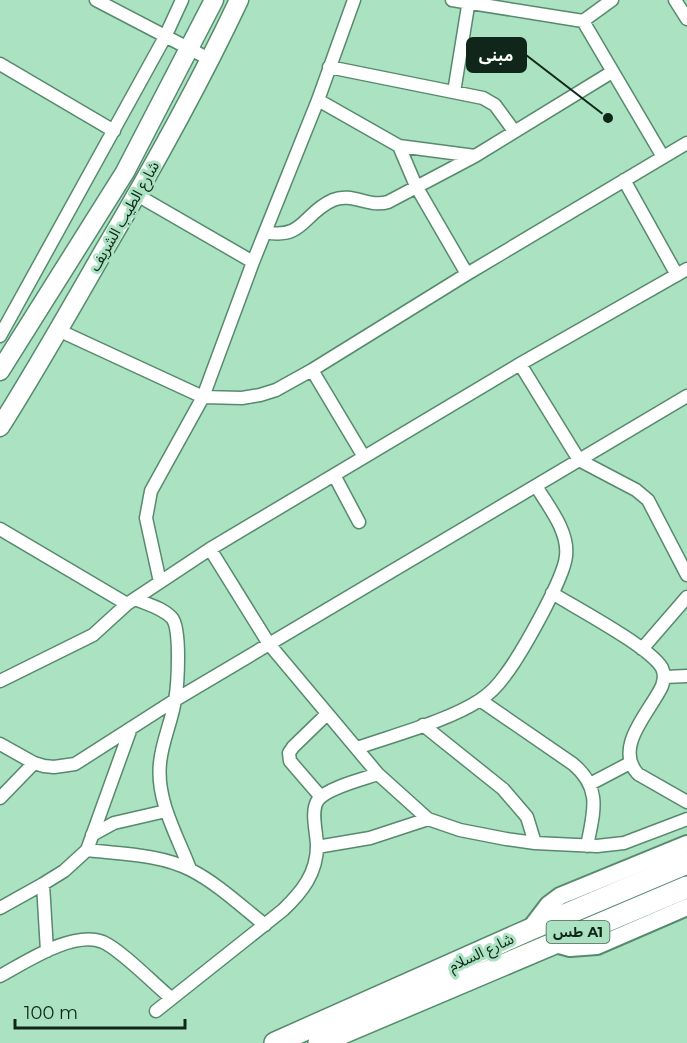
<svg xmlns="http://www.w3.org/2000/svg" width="687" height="1043" font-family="Montserrat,'Noto Sans Arabic',sans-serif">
	<rect width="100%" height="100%" fill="#abe2c1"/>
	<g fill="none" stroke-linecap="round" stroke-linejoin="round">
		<!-- minor casing -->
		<g stroke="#568a6d" stroke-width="15">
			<path id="minor" d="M 96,0 L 211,60
				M 452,0 L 583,21 L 663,157
				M 675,0 L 687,19
				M 583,21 L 612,0
				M 0,64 L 114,131
				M 329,67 L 483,98 L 495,105 L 514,131
				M 454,92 L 469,0
				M 318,100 L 399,146 L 416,186 L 467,274
				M 399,146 L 475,156
				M 624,180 L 677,275
				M 137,195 L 253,262
				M 265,232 C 304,240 303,213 333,200 C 352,192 369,208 388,202 L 475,156 L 612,72
				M 58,330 L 203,397 L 242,398 L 260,395 L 276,390 L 312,370 L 467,274 L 687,143
				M 0,336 L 165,37 L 182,0
				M 520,364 L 579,460 L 636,490 L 648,500 L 687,575
				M 312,370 L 364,457
				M 334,475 L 359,522
				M 0,529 L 127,604
				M 210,549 L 269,644 L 378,774 L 428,819 L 460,830 L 506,839 L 535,843 L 597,846 L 624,843 L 687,819
				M 160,582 L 146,518 L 151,491 L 203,397 L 253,262 L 318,100 L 354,0
				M 552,593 C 576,608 650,647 662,668 C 665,675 664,679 662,686 C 650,712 613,747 638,774 L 687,802
				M 135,599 C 147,604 163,608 172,618 C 181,629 178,684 175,700 C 172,721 162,741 160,763 C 156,800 177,835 190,869
				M 642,649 L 687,597
				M 665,677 L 687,676
				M 0,681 L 93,635 L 127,604 L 210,549 L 520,364 L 687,269
				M 480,700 L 573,764 C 603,789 593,814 587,846
				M 423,725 L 503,789 L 527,817 L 535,843
				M 0,744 L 34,763 L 44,766 L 54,767 L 75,764 L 175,700 L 687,396
				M 357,748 C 394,735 448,721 480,700 C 491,693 499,684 506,674 C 521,654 564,579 566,556 C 569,531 548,506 536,486
				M 590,784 L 630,763
				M 321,797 L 290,761 L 289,753 L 293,747 L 327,714
				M 0,798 L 34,763
				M 92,835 L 114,823 L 166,811
				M 317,847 L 370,838 L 428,819
				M 87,850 C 121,854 160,854 191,870 C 218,884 241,906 265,925
				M 0,908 L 43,884
				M 47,951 L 43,884 L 64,871 L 87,850 L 131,728
				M 0,976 C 26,962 73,930 103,942 C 121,950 154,984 171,998
				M 156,1011 L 283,910 C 302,892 317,873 317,846 C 317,833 310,811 318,800 C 327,788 363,779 378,774"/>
		</g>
		<!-- tertiary casing -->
		<g stroke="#568a6d" stroke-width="20">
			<path id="tertiary" d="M 529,930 L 548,905 L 560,896 L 687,844
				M 552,943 L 570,948 L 597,946 L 687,907"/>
		</g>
		<!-- secondary casing -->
		<g stroke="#568a6d" stroke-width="21">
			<path id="secondary" d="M 0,371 L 125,172 L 214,0
				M 0,427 C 36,370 69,312 102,254 C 151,171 198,87 239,0"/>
		</g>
		<!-- trunk casing -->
		<g stroke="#568a6d" stroke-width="24">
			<path id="trunk" d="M 275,1043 L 529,930 L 687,863
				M 319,1043 L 687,887"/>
		</g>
		<!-- minor -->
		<use href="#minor" stroke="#fff" stroke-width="12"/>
		<!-- tertiary -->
		<use href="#tertiary" stroke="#fff" stroke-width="16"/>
		<!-- secondary -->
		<use href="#secondary" stroke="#fff" stroke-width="18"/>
		<!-- trunk -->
		<use href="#trunk" stroke="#fff" stroke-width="21"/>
	</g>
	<g text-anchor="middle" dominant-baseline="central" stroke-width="6" stroke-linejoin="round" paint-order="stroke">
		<!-- shield labels -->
		<rect fill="#abe2c1" stroke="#3e5e4c" stroke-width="1.5" x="546.5" y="921" width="63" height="22" rx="4.5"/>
		<g font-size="14" font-weight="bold" fill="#10261a">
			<text x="578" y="932">طس A1</text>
		</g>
		<!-- street labels -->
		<g font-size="15" fill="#10261a" stroke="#abe2c1">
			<text transform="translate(124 216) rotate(-60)">شارع الطيب الشريف</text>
			<text transform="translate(481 952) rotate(-25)">شارع السلام</text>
		</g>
	</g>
	<!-- callouts -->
	<path fill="none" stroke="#10261a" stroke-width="2" d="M608 118L526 55"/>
	<circle fill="#10261a" stroke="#abe2c1" stroke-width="2" cx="608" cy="118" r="6"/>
	<rect fill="#10261a" stroke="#10261a" stroke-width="2" x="467" y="38" width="59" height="34" rx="6"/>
	<g font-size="16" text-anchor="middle" font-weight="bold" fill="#fff">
		<text x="496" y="61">مبنى</text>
	</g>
	<!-- scale -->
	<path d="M15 1019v9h170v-9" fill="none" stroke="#10261a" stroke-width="3"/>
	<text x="24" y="1019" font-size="18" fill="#10261a" stroke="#abe2c1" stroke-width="4.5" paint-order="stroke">100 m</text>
</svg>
